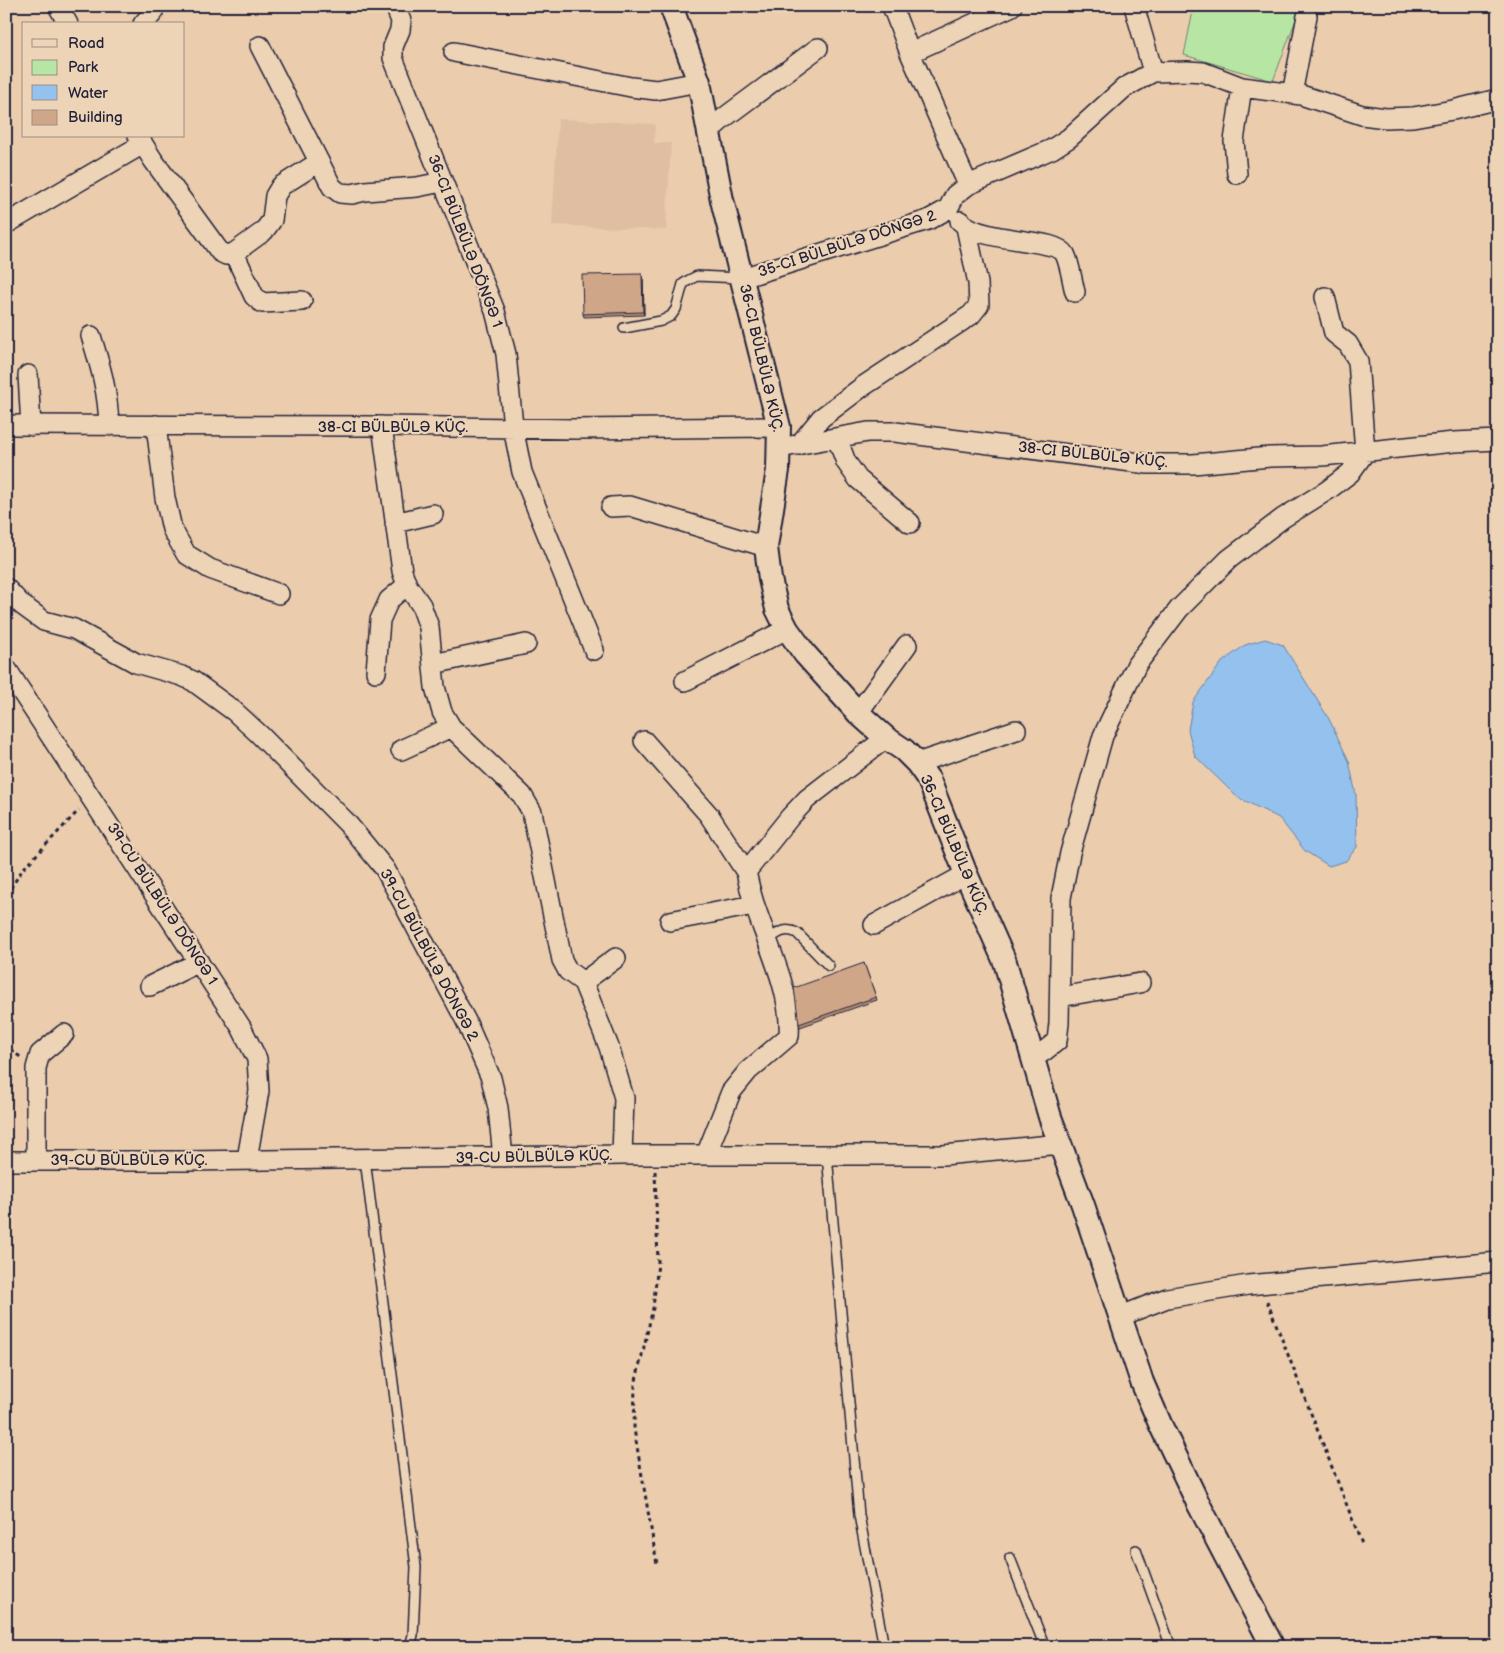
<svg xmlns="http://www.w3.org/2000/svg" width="1504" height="1653" font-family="'Balsamiq Sans',sans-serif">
	<rect width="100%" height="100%" fill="#ebcdae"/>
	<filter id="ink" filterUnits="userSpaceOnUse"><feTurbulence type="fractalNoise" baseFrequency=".02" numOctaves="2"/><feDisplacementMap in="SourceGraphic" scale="10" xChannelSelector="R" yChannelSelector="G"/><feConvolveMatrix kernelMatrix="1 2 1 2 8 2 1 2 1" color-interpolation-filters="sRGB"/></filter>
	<g filter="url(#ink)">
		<!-- built -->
		<path fill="#dfbea1" d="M 558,119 L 655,124 L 654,143 L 671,143 L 666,230 L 552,225 Z"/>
		<!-- green -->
		<path fill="#b7e5a4" stroke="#6c8470" d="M 1194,6 L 1301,6 L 1273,81 L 1184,55 Z"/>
		<!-- water -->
		<path fill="#94c1ee" stroke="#6681a6" d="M 1265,639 L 1283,645 L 1329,719 L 1349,761 L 1356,795 L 1357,847 L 1346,861 L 1329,866 L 1305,851 L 1279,818 L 1237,797 L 1195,756 L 1188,730 L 1193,702 L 1222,662 L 1245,645 Z"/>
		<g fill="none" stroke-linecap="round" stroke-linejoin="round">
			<!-- service casing -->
			<g stroke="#22223b" stroke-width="12">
				<path id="service" d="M 624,328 L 661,321 L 671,316 L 676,309 L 683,284 L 689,280 L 697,276 L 740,278
					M 768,940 C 778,933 785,927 797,933 L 829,966
					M 827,1155 L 859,1515 L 884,1647
					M 365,1159 L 416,1567 L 413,1635 L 410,1647
					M 1136,1550 L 1171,1647
					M 1010,1558 L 1045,1647"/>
			</g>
			<!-- minor casing -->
			<g stroke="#22223b" stroke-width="22">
				<path id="minor" d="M 58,6 L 68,24
					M 395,6 L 401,21 L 400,30 L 393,47 L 393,58 L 495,311 L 506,354 L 513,427 L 522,472 L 594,650
					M 1134,6 L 1153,72
					M 143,24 L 153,13
					M 260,46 L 332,187 L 340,193 L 352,194 L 365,191 L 417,187 L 442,182
					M 454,52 L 631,87 L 656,90 L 699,82
					M 910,53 L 1012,6
					M 1292,94 L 1307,16
					M 709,131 L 725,117 L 818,48
					M 138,136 L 153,160 L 220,252 L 226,255 L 234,253 L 264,231 L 272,220 L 275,196 L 281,186 L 319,162
					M 1237,174 L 1234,141 L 1242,87
					M 968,185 L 1052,149 L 1069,138 L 1124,88 L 1153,72 L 1187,71 L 1203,72 L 1242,87 L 1301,95 L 1362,115 L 1386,118 L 1413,117 L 1453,110 L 1498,99
					M 960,221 C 982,244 1055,237 1065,254 C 1070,264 1072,281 1075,292
					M 6,224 L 143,144
					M 234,253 L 254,296 L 262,303 L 302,301
					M 742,278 L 928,220 L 948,209 L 955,195 L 968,185 L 910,53 L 892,6
					M 91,336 C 101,368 108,392 109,426
					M 28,375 L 31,426
					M 6,425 L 382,426 L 575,429 L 779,427
					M 156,425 L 165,498 L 172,529 L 186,554 L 210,569 L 279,594
					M 382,426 L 402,571 L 407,585 L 421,605 L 429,627 L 435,687 L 442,712 L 451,727 L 522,795 L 532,812 L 562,960 L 568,971 L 583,982 L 609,1047 L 624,1098 L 622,1155
					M 837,438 L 846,462 L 858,479 L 910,523
					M 799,445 L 821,418 L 862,387 L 971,315 L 979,305 L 978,283 L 966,227
					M 779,448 L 868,432 L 895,432 L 1148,464 L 1193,464 L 1270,457 L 1322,456 L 1454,442 L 1498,440
					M 611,507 L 630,506 L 766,547
					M 395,523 L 433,514
					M 6,588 L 22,605 L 44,621 L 74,629 L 136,663 L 182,676 L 193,681 L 234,711 L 259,734 L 347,823 L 385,869 L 466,1021 L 491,1078 L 498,1108 L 503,1157
					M 433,664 L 526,644
					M 6,668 L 241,1027 L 257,1059 L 259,1091 L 247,1159
					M 376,672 L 380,620 L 389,600 L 407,585
					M 685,681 L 787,629
					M 858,713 L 907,645
					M 644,741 L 709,815 L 746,872
					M 401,750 L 451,727
					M 917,763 L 1016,730
					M 670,921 L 754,905
					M 874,925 L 966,874
					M 583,982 L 616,958
					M 150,986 L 199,962
					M 1060,997 L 1140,983
					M 1034,1057 L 1043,1052 L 1057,1041 L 1059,1023 L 1061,898 L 1070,853 L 1103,736 L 1137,664 L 1179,609 L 1229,559 L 1283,518 L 1328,490 L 1350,473 L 1365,452 L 1358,361 L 1348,344 L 1334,333 L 1325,297
					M 706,1155 L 731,1092 L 748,1071 L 789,1036 C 792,993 768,946 755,906 C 751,895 749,884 746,872 L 790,817 L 807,799 L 886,738
					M 6,1161 L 185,1161 L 622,1155 L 943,1155 L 1061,1144
					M 36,1161 L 36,1068 L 40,1054 L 64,1034
					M 1121,1316 L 1167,1298 L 1248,1285 L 1498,1262"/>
			</g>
			<!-- tertiary casing -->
			<g stroke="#22223b" stroke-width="26">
				<path id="tertiary" d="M 671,6 L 699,82 L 722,200 L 779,427 L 778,470 L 766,547 L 770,579 L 777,609 L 787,629 L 805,654 L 858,713 L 886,738 L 904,750 L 917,763 L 929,780 L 966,874 L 1005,962 L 1050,1117 L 1083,1205 L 1142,1382 L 1161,1426 L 1199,1505 L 1273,1647"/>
			</g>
			<!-- path -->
			<path stroke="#22223b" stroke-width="3" stroke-dasharray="4 4" stroke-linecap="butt" d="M 6,895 L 23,869 L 79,810
				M 6,1043 L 13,1052 L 22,1058
				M 655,1171 L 658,1263 L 653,1308 L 635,1385 L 634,1429 L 657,1564
				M 1267,1301 L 1362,1544"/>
			<!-- service -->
			<use href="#service" stroke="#eed4b6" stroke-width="9"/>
			<!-- minor -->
			<use href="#minor" stroke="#eed4b6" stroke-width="19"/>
			<!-- tertiary -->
			<use href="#tertiary" stroke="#eed4b6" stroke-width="22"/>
		</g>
		<!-- wall -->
		<path fill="#b38f76" stroke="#22223b" d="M 643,277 L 644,315 L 584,317 L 583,314 Z
			M 864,963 L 877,1000 L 800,1027 L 799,1024 Z"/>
		<!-- shaded-wall -->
		<path fill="#927460" stroke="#22223b" d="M 642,274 L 643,277 L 644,315 L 643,312 Z"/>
		<!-- building -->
		<path fill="#d0a689" stroke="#22223b" d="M 642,274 L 643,312 L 583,314 L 582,275 Z
			M 864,963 L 876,997 L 799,1024 L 794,988 Z"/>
	</g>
	<g text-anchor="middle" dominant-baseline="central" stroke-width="4.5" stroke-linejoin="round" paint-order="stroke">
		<!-- street labels -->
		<g font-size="15" fill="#22223b" stroke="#eed4b6">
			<text transform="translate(465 241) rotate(69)">36-CI BÜLBÜLƏ DÖNGƏ 1</text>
			<text transform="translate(847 244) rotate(-18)">35-CI BÜLBÜLƏ DÖNGƏ 2</text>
			<text transform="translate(761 358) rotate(77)">36-CI BÜLBÜLƏ KÜÇ.</text>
			<text x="393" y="427">38-CI BÜLBÜLƏ KÜÇ.</text>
			<text transform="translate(1093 455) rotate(6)">38-CI BÜLBÜLƏ KÜÇ.</text>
			<text transform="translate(954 845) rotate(67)">36-CI BÜLBÜLƏ KÜÇ.</text>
			<text transform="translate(162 904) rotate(57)">39-CU BÜLBÜLƏ DÖNGƏ 1</text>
			<text transform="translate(429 955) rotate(62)">39-CU BÜLBÜLƏ DÖNGƏ 2</text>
			<text transform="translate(534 1157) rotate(-1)">39-CU BÜLBÜLƏ KÜÇ.</text>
			<text x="129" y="1160">39-CU BÜLBÜLƏ KÜÇ.</text>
		</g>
	</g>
	<!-- margin -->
	<rect width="1504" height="1653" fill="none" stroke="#eed4b6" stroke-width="25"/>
	<rect x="12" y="12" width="1479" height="1628" fill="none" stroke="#22223b" stroke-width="2" filter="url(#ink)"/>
	<!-- legend -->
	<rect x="22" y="22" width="162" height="115" fill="#eed4b6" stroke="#9c8d85"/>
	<rect x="32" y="39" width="25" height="8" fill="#eed4b6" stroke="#9c8d85"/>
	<text x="68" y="48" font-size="15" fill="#22223b">Road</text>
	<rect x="32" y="60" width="25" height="15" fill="#b7e5a4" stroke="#9c8d85"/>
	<text x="68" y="72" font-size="15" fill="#22223b">Park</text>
	<rect x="32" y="85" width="25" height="15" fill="#94c1ee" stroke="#9c8d85"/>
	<text x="68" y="98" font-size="15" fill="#22223b">Water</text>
	<rect x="32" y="110" width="25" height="15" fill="#d0a689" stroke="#9c8d85"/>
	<text x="68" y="122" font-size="15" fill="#22223b">Building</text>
</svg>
